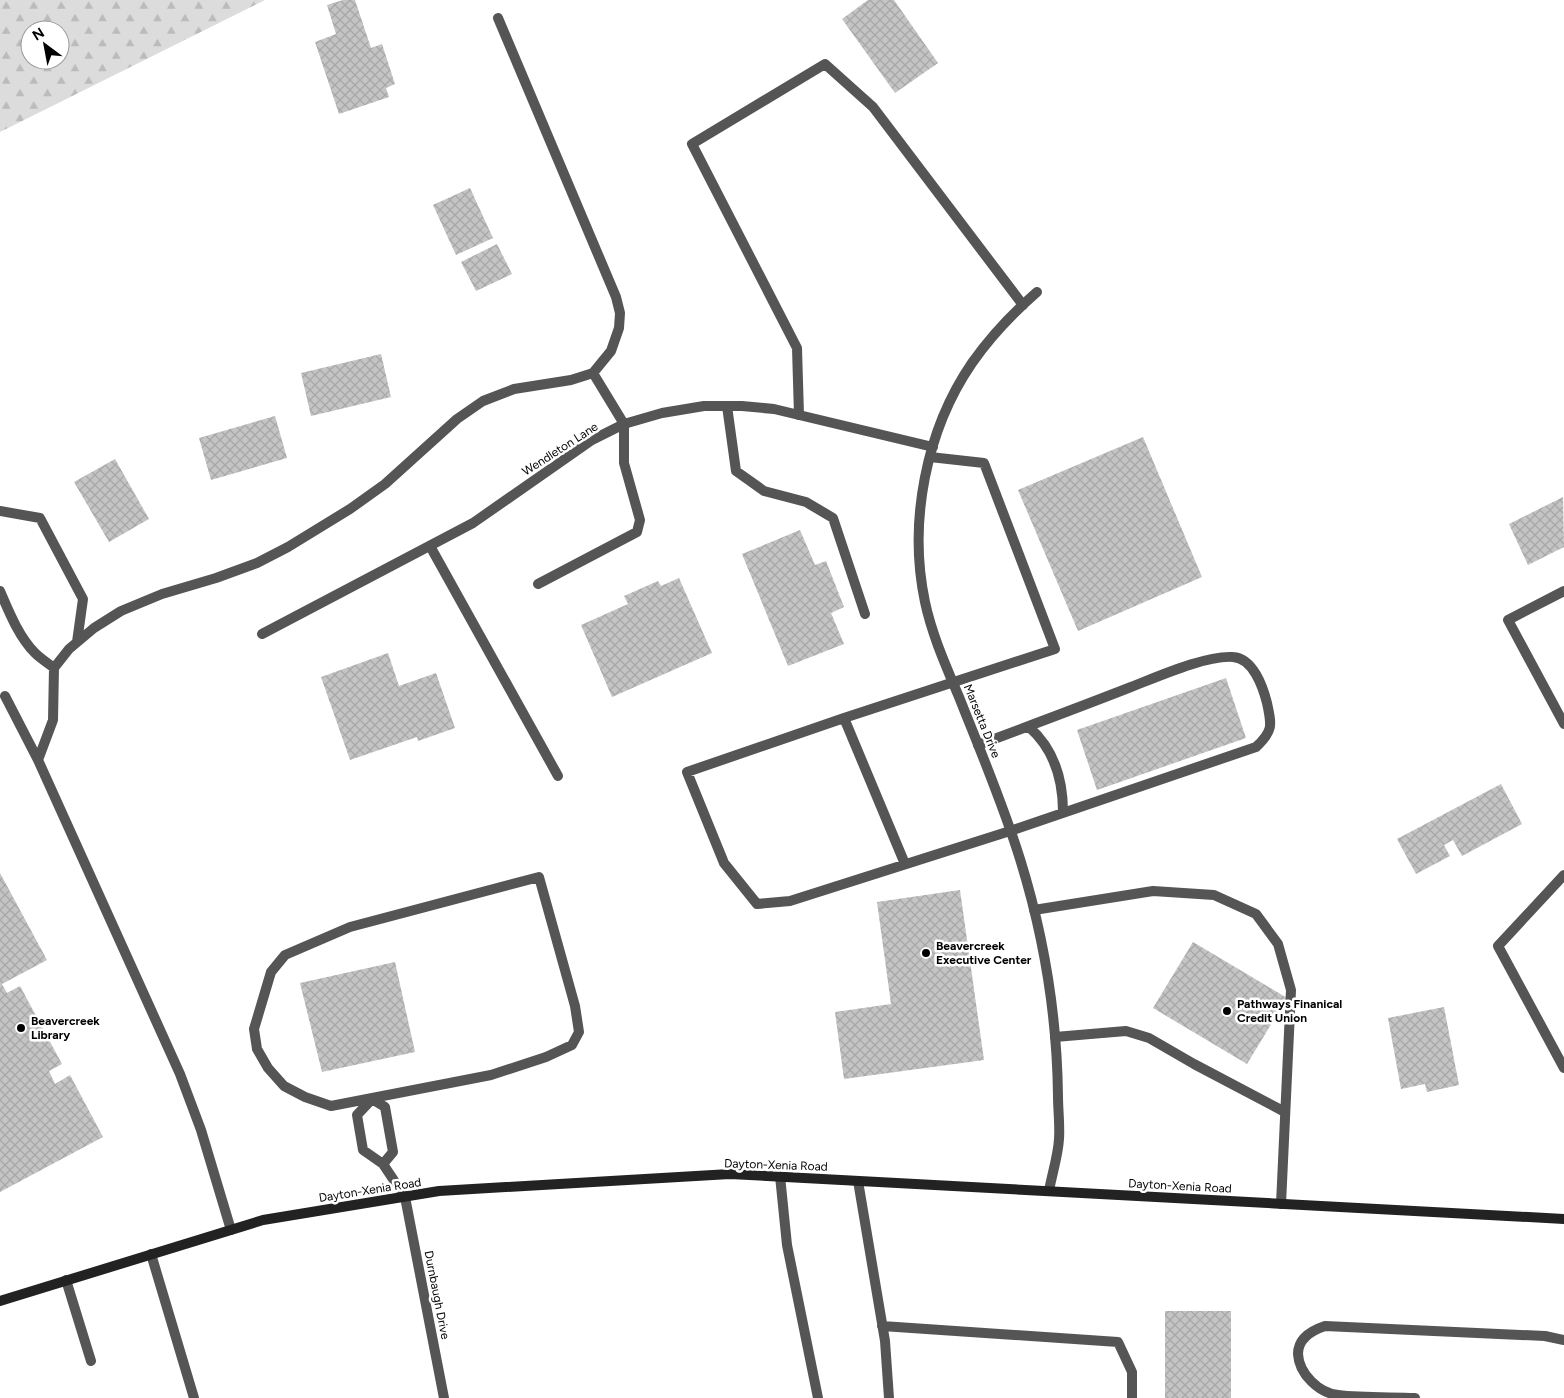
<svg xmlns="http://www.w3.org/2000/svg" width="1564" height="1398" font-family="Figtree,sans-serif">
	<defs>
		<pattern id="forest-firs" width="22" height="20" patternUnits="userSpaceOnUse" patternTransform="scale(1.25)"><rect width="22" height="20" fill="#dcdcdc"/><path d="M5 1l3.5 6h-7zM16 11l3.5 6h-7z" fill="#bbb"/></pattern>
		<pattern id="building-cross-hatch" width="8" height="8" patternUnits="userSpaceOnUse" patternTransform="scale(1.25)"><rect width="8" height="8" fill="#c4c4c4"/><path d="M0 0l8 8M0 8l8-8" fill="none" stroke="#a7a7a7"/></pattern>
	</defs>
	<rect width="100%" height="100%" fill="#fff"/>
	<!-- forest -->
	<path fill="url(#forest-firs)" fill-rule="evenodd" d="M 0,0 L 265,0 L 0,132 ZM 30,30 L 60,30 L 60,60 L 30,60 Z"/>
	<!-- building -->
	<path fill="url(#building-cross-hatch)" d="M 343,0 L 355,0 L 371,48 L 382,44 L 395,84 L 386,88 L 389,97 L 339,114 L 315,42 L 336,34 L 327,5 Z
		M 868,0 L 894,0 L 938,63 L 895,93 L 842,19 Z
		M 470,188 L 493,238 L 456,255 L 433,205 Z
		M 497,244 L 512,274 L 476,291 L 461,262 Z
		M 381,354 L 391,397 L 311,416 L 301,373 Z
		M 275,416 L 287,458 L 211,480 L 199,438 Z
		M 1143,437 L 1202,577 L 1078,631 L 1018,490 Z
		M 115,459 L 149,519 L 109,542 L 74,482 Z
		M 1563,497 L 1564,547 L 1528,565 L 1509,524 Z
		M 800,530 L 815,565 L 826,561 L 844,607 L 831,613 L 844,644 L 788,666 L 742,554 Z
		M 679,578 L 712,653 L 612,697 L 581,625 L 628,604 L 624,596 L 658,581 L 661,586 Z
		M 388,653 L 399,686 L 436,673 L 455,728 L 418,741 L 417,737 L 350,760 L 321,677 Z
		M 1226,678 L 1246,738 L 1097,790 L 1077,730 Z
		M 1501,784 L 1522,824 L 1462,856 L 1453,840 L 1444,845 L 1450,856 L 1416,874 L 1397,839 Z
		M 0,873 L 47,960 L 2,984 L 7,993 L 20,986 L 62,1064 L 49,1071 L 55,1084 L 70,1075 L 103,1137 L 0,1192 Z
		M 960,890 L 984,1060 L 844,1079 L 835,1012 L 891,1004 L 877,902 Z
		M 1193,942 L 1287,998 L 1247,1064 L 1153,1008 Z
		M 395,962 L 415,1052 L 322,1072 L 300,983 Z
		M 1444,1007 L 1459,1085 L 1427,1092 L 1425,1084 L 1401,1089 L 1388,1018 Z
		M 1165,1311 L 1231,1311 L 1231,1398 L 1165,1398 Z"/>
	<g fill="none" stroke-linecap="round" stroke-linejoin="round">
		<!-- service -->
		<path stroke="#555" stroke-width="10" d="M 727,406 L 736,471 L 764,491 L 806,502 L 833,518 L 865,614
			M 799,415 L 797,348 L 692,144 L 825,64 L 873,107 L 1023,305
			M 0,511 L 40,518 L 83,599 L 77,642
			M 430,546 L 558,776
			M 538,584 L 637,532 L 640,520 L 624,463 L 624,424 L 593,373
			M 0,591 C 9,612 19,637 35,653 C 41,659 48,663 54,668
			M 1564,591 L 1508,620 L 1564,724
			M 5,696 L 38,760 L 180,1074 L 201,1130 L 231,1230
			M 844,718 L 1055,649 L 984,463 L 930,457
			M 1029,727 C 1054,749 1063,779 1063,812
			M 38,760 L 53,720 L 54,668 L 69,649 L 94,628 L 121,611 L 162,594 L 216,578 L 257,563 L 288,547 L 350,509 L 385,484 L 457,419 L 483,401 L 514,389 L 571,380 L 593,373 L 611,351 L 619,328 L 620,313 L 616,297 L 498,18
			M 905,864 L 844,718 L 687,772 L 724,863 L 757,904 L 790,901 L 1010,831 L 1256,747 C 1273,731 1272,726 1267,703 C 1263,687 1253,658 1233,657 C 1206,655 1157,677 1131,687 C 1080,707 1029,726 978,745
			M 1564,875 L 1498,946 L 1564,1068
			M 539,877 L 575,1006 L 579,1032 L 572,1045 L 546,1057 L 491,1075 L 331,1106 L 305,1097 L 284,1086 L 268,1068 L 257,1049 L 254,1029 L 271,972 L 285,955 L 350,927 Z
			M 1034,910 L 1153,891 L 1214,895 L 1256,914 L 1278,944 L 1291,990 L 1281,1204
			M 1055,1037 L 1126,1031 L 1149,1038 L 1194,1064 L 1285,1112
			M 372,1099 L 357,1115 L 363,1150 L 383,1164 L 405,1197
			M 372,1099 L 385,1107 L 393,1152 L 383,1164
			M 780,1176 L 787,1245 L 818,1398
			M 858,1181 L 885,1341 L 889,1398
			M 151,1254 L 194,1398
			M 66,1280 L 91,1361
			M 882,1326 L 1118,1342 L 1132,1372 L 1132,1398
			M 1415,1398 C 1390,1397 1362,1398 1338,1395 C 1319,1393 1299,1374 1298,1354 C 1298,1338 1313,1330 1325,1326 L 1545,1336 L 1564,1340"/>
		<!-- minor -->
		<path stroke="#555" stroke-width="10" d="M 1037,292 C 1013,313 991,336 972,363 C 926,430 908,522 925,602 C 932,635 946,666 959,697 C 980,750 1003,804 1020,859 C 1044,936 1057,1015 1058,1096 C 1058,1110 1060,1125 1059,1139 C 1058,1156 1052,1174 1049,1191
			M 262,634 L 473,523 L 592,440 L 624,424 L 662,413 L 704,406 L 742,406 L 774,409 L 933,447
			M 405,1197 L 444,1398"/>
		<!-- secondary -->
		<path stroke="#222" stroke-width="10" d="M 0,1301 L 263,1220 L 439,1191 L 730,1174 L 1564,1219"/>
	</g>
	<!-- markers -->
	<g fill="#000" stroke="#fff" stroke-width="2">
		<circle cx="926" cy="953" r="5"/>
		<circle cx="1227" cy="1011" r="5"/>
		<circle cx="21" cy="1028" r="5"/>
	</g>
	<g text-anchor="middle" dominant-baseline="central" stroke-width="5" stroke-linejoin="round" paint-order="stroke">
		<!-- street labels -->
		<g font-size="12" fill="#000" stroke="#fff">
			<text transform="translate(560 449) rotate(-33)">Wendleton Lane</text>
			<text transform="translate(982 721) rotate(68)">Marsetta Drive</text>
			<text transform="translate(776 1165) rotate(2)">Dayton-Xenia Road</text>
			<text transform="translate(1180 1186) rotate(3)">Dayton-Xenia Road</text>
			<text transform="translate(370 1190) rotate(-9)">Dayton-Xenia Road</text>
			<text transform="translate(437 1295) rotate(79)">Durnbaugh Drive</text>
		</g>
		<!-- poi labels -->
		<g font-size="12" font-weight="bold" fill="#000" stroke="#fff" text-anchor="start">
			<text x="936" y="946">Beavercreek<tspan x="936" dy="14">Executive Center</tspan></text>
			<text x="1237" y="1004">Pathways Finanical<tspan x="1237" dy="14">Credit Union</tspan></text>
			<text x="31" y="1021">Beavercreek<tspan x="31" dy="14">Library</tspan></text>
		</g>
	</g>
	<!-- north arrow -->
	<g transform="translate(45 45) rotate(328)"><circle r="24" fill="#ffffff" stroke="#999999"/>
	<path d="M0-4L9 19L0 12L-9 19Z" fill="#000000"/>
	<text y="-8" font-size="14" font-weight="bold" text-anchor="middle" fill="#000000">N</text>
	</g>
</svg>
